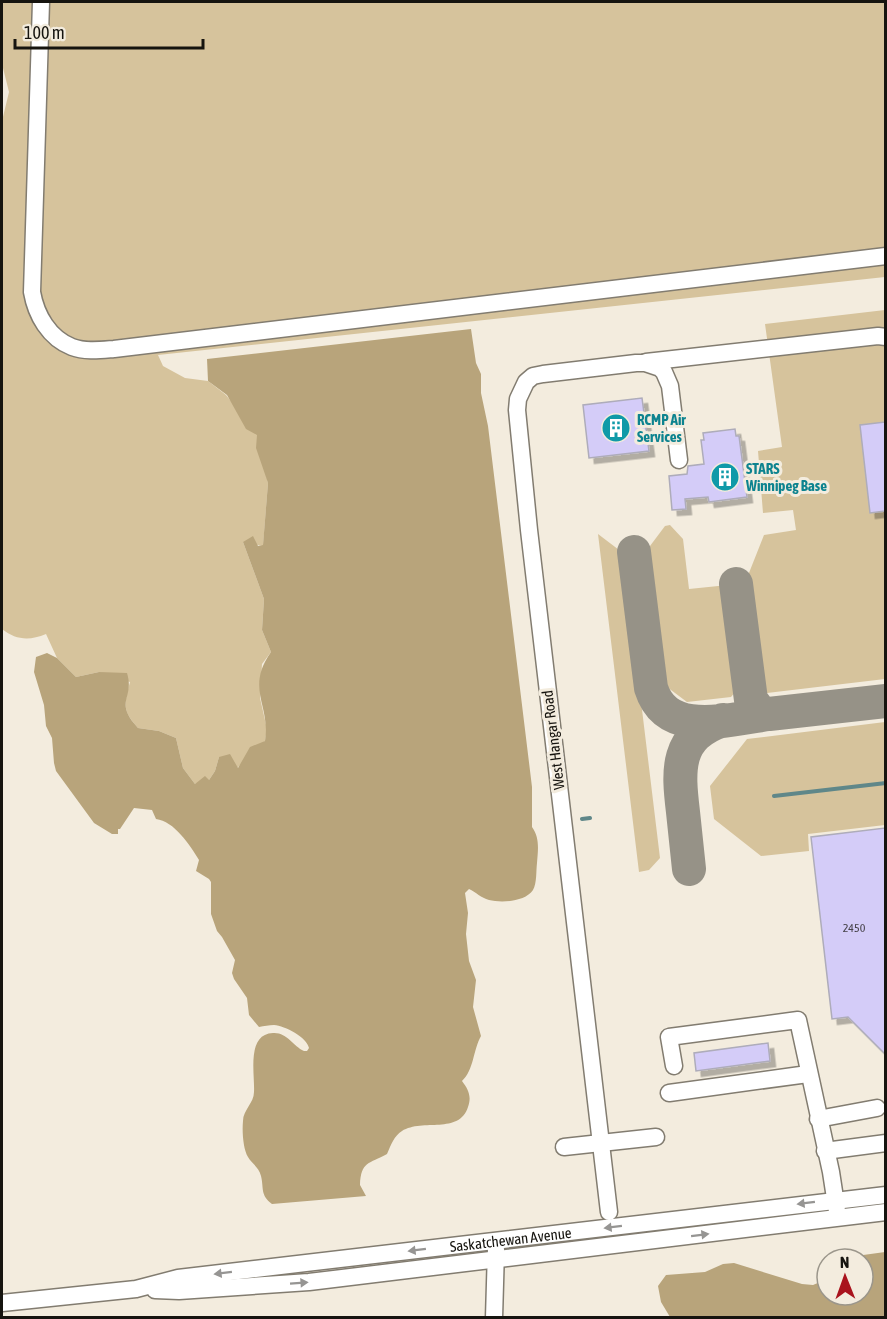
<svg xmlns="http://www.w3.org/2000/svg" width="887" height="1319" font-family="'Asap Condensed',sans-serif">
	<defs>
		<filter id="shadow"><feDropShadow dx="5.5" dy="5.5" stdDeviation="0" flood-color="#0004"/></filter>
	</defs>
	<rect width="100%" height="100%" fill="#f3ecde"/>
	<!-- green -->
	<path fill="#d6c39c" d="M 2,2 L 885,2 L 885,277 L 158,355 L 163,366 L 185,378 L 208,381 L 226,395 L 257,434 L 268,483 L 263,546 L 243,542 L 264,599 L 262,630 L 271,652 L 262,664 L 260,698 L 267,729 L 265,741 L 237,768 L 219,757 L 215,771 L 209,780 L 195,784 L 183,768 L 176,738 L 159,731 L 138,728 C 122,710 124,705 130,682 L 99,672 L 76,677 L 57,658 L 46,634 C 29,641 16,640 2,629 L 2,121 L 9,92 L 2,64 Z
		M 885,310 L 885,679 L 767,693 L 757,684 L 745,583 L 764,535 L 796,530 L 793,510 L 763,513 L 758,451 L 782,447 L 765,324 Z
		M 670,525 L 683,539 L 689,589 L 728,585 L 740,686 L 731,697 L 687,702 L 663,684 L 647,550 L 665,526 Z
		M 598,534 L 623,553 L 660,858 L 649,870 L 639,872 Z
		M 885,722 L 885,825 L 808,834 L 809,851 L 761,856 L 714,819 L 710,786 L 747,739 Z"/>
	<!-- forest -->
	<path fill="#b8a47b" d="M 471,329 L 476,363 L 481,374 L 481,393 L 488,426 L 532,787 L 532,827 C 540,838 538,850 537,863 C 536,871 537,883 533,890 C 525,902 501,903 489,900 C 481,898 476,892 469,889 L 465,893 L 468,913 L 466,934 L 469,961 L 476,980 L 473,1007 L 481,1036 C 473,1050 474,1070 462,1081 C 468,1089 472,1096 468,1107 C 459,1135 423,1118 402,1131 C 394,1136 391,1145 387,1154 C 369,1164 361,1161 360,1185 L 366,1196 L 272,1204 C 260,1195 264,1188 261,1176 C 259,1167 252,1164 248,1157 C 243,1149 242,1131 243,1121 C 243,1110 254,1103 254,1092 C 255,1074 246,1034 273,1033 C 287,1032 293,1046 304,1051 L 307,1051 L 309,1048 C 307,1037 285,1026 274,1025 C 269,1025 264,1026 259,1027 L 249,1015 L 247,998 L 234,979 L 232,973 L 235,960 L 222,937 L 217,931 L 211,914 L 211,882 L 209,879 L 196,871 L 199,860 C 190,845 174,821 156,819 L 152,810 L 134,808 L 120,829 L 118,829 L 118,834 L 112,834 L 94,823 L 56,771 L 54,763 L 52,738 L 46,726 L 44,705 L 34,672 L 36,657 L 47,653 L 57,658 L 76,677 L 99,672 L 127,673 C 135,699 113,701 138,728 L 159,731 L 176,738 L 183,768 L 195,784 L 205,776 L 209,780 L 215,771 L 219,757 L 230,754 L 238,768 L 250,747 L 265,741 C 271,705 245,689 271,652 L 262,630 L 264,599 L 243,542 L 253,536 L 258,546 L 263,545 L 268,483 L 256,448 L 257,435 L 246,429 L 227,395 L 208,381 L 207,359 Z
		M 885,1252 L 885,1317 L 670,1317 L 661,1302 L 658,1286 L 666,1275 L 705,1272 L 723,1264 L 734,1263 L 802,1284 L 813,1285 L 827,1279 L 827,1295 L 863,1295 L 863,1259 L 853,1259 L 856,1256 Z"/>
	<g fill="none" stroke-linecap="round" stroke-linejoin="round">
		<!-- stream -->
		<path stroke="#5f8789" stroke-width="4" d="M 774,796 L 886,783
			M 582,819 L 590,818"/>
		<!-- taxiway -->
		<path stroke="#969287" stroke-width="34" d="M 634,552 L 651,688 C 667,739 729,719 769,714 L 760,712 L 751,700 L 736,584
			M 769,714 L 886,701
			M 689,869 C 687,850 685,831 683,812 C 678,770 675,736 723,720"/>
	</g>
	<!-- building -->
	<path fill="#d4ccf8" stroke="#aeacba" stroke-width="1.5" filter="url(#shadow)" d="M 642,398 L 649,451 L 589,458 L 583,405 Z
		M 885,422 L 885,511 L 870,513 L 860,425 Z
		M 735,429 L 736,436 L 739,436 L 747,497 L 709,502 L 708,497 L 685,499 L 686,509 L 672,510 L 669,476 L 687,474 L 688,466 L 704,464 L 701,440 L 704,440 L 703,433 Z
		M 885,828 L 885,1054 L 848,1017 L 832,1019 L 811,837 Z
		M 768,1043 L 770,1061 L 696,1071 L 694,1053 Z"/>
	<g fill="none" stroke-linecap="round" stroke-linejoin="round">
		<!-- minor casing -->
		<g stroke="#827c70" stroke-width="19">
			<g id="minor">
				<path d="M 41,2 L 32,292 C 36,315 49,338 72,347 C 85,352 101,350 114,349 L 886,256"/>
				<path d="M 646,362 L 878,336 L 886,337"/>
				<path d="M 674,1066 L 669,1037 L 798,1020 L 831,1172 L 837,1211"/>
				<path d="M 669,1093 L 808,1074"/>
				<path d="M 818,1119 L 877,1108"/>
				<path d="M 564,1147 L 656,1137"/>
				<path d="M 825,1151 L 886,1143"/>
				<path d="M 609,1212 L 529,530 L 517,410 L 518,399 L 526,382 L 533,376 L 543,374 L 636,363 L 645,363 L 660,368 L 664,372 L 670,386 L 679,460"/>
				<path d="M 155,1290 L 179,1291 L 309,1282 L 886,1212"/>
				<path id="s1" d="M 2,1303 L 136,1289 L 178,1278 L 886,1195"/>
				<path d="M 494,1318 L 496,1249"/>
			</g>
		</g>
		<!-- minor -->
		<use href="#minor" stroke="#fff" stroke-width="16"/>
	</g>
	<!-- one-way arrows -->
	<defs><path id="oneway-solid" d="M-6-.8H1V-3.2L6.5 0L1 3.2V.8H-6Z" transform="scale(1.5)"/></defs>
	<g fill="#969593">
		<use href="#oneway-solid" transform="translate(806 1203) rotate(173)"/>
		<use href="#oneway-solid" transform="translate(613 1227) rotate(173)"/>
		<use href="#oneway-solid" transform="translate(700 1235) rotate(-7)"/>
		<use href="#oneway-solid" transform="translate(417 1250) rotate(173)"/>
		<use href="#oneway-solid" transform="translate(223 1273) rotate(173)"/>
		<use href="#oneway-solid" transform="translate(299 1283) rotate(-4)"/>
	</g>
	<!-- icons -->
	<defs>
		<g id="building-disc" transform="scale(1.5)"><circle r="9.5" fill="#0f9aa8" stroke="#f3ecde"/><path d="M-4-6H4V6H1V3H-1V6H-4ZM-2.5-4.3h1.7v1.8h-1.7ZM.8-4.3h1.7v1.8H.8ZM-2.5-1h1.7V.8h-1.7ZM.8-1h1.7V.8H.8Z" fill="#fff"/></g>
	</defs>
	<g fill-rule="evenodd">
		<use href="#building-disc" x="616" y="428"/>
		<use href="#building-disc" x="725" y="477"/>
	</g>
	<g text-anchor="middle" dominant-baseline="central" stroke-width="6" stroke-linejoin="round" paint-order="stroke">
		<!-- number labels -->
		<g font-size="12" fill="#464249">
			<text x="854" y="928">2450</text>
		</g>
		<!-- culture labels -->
		<g font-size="15" font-weight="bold" fill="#0d838f" stroke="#f3ecde" text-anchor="start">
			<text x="637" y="419">RCMP Air<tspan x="637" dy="17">Services</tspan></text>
			<text x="746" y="468">STARS<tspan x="746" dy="17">Winnipeg Base</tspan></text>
		</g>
		<!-- street labels -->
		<g font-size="15" fill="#16140f" stroke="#f3ecde">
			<text transform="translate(553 740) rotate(-97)">West Hangar Road</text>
			<text stroke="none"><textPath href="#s1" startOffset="513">Saskatchewan Avenue</textPath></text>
		</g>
	</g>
	<!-- border -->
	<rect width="887" height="1319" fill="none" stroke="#16140f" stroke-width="6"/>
	<!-- north arrow -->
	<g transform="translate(845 1277) rotate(359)"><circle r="28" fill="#f3ecde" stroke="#9b968b" stroke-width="1.5"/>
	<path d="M0-4.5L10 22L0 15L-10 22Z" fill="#a9131d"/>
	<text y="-9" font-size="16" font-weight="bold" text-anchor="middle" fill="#16140f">N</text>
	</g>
	<!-- scale -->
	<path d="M15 39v9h188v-9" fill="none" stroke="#16140f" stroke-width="3"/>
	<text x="24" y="39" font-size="18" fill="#16140f" stroke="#f3ecde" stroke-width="4.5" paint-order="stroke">100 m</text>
</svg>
